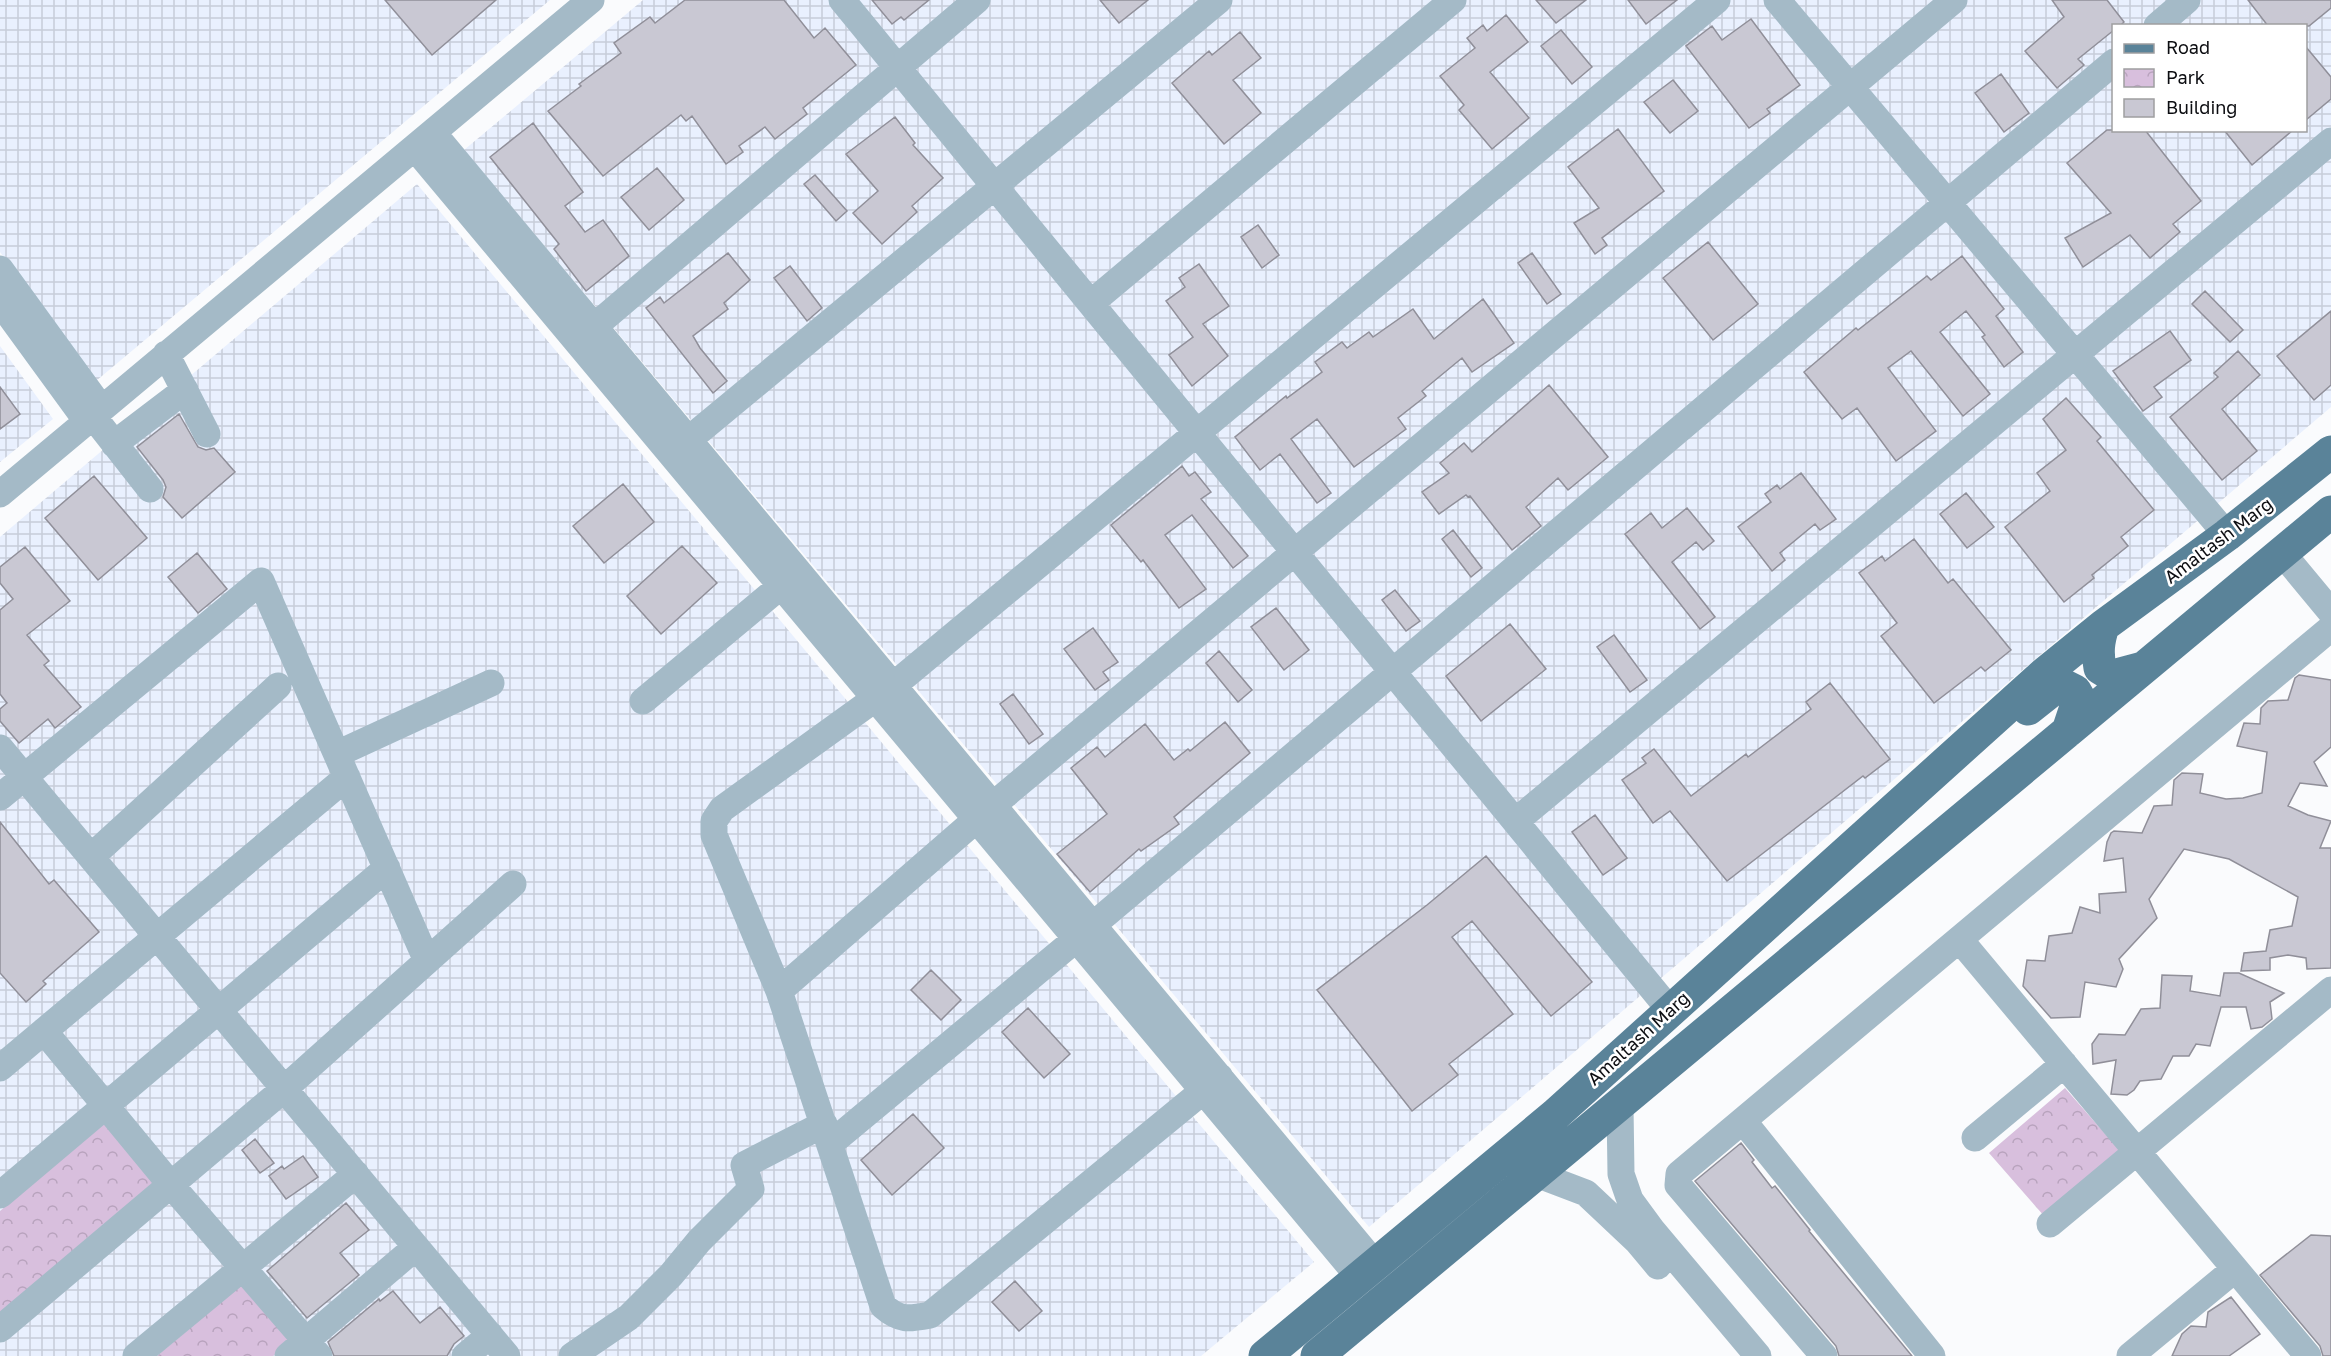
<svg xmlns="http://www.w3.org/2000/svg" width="2331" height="1356" font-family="'Golos Text',sans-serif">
	<defs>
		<pattern id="industrial-grid" width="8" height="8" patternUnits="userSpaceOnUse" patternTransform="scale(1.5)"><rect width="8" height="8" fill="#e9f0fe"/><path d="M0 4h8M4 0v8" fill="none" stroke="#c7cdd9"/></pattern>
		<pattern id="park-crowns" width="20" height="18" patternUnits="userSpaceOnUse" patternTransform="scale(1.5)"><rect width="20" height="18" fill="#d8bfdd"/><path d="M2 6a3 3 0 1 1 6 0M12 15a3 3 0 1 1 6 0" fill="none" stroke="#b8a3bd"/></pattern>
	</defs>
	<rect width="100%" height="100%" fill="#fafbfd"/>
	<!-- industrial -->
	<path fill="url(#industrial-grid)" fill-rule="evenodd" d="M 0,0 L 550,0 L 96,381 L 0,252 Z
		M 643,0 L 2331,0 L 2331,407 L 1369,1227 L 464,150 ZM 2114,26 L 2306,26 L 2306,130 L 2114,130 Z
		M 417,184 L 1314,1262 L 1201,1356 L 0,1356 L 0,537 Z
		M 0,346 L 53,419 L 0,462 Z"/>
	<!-- park -->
	<path fill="url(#park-crowns)" d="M 2065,1088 L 2121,1152 L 2045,1217 L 1989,1153 Z
		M 106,1122 L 158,1184 L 0,1317 L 0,1211 Z
		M 242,1284 L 291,1341 L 273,1356 L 157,1356 Z"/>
	<!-- building -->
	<path fill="#c9c8d3" stroke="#908f99" stroke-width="1.5" d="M 385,0 L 496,0 L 432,55 Z
		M 685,0 L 784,0 L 814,38 L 825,28 L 856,65 L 803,108 L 807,114 L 775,139 L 765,127 L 739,146 L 743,152 L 726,164 L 692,116 L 686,121 L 681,115 L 603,176 L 548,111 L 581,86 L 579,84 L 621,53 L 614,43 L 650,17 L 655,23 Z
		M 872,0 L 929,0 L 904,20 L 901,17 L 892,24 Z
		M 1100,0 L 1148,0 L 1119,23 Z
		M 1536,0 L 1586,0 L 1556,23 Z
		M 1628,0 L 1677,0 L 1646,24 Z
		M 2052,0 L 2107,0 L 2124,22 L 2120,26 L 2114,26 L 2114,30 L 2078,59 L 2084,65 L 2057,88 L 2025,51 L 2064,17 Z
		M 2248,0 L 2331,0 L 2331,8 L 2309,26 L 2268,26 Z
		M 1506,15 L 1528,42 L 1490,72 L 1529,118 L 1492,149 L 1459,110 L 1464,105 L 1440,76 L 1475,48 L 1467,38 L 1483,25 L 1487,31 Z
		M 1751,19 L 1800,85 L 1767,109 L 1770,113 L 1749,128 L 1686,46 L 1712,26 L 1722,40 Z
		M 1561,30 L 1592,67 L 1572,84 L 1541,46 Z
		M 1240,32 L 1261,58 L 1233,80 L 1261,113 L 1224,144 L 1172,83 L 1209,51 L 1212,55 Z
		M 2306,47 L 2331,77 L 2331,99 L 2306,120 Z
		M 2001,74 L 2029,113 L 2004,132 L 1975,93 Z
		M 1673,80 L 1698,111 L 1670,133 L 1644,102 Z
		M 895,117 L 915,143 L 913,145 L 943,178 L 912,206 L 917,212 L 882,244 L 853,213 L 878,191 L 846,154 Z
		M 533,123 L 583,192 L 565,206 L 585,232 L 603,220 L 629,256 L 586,291 L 554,249 L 559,244 L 490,157 Z
		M 1618,129 L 1664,191 L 1602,238 L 1607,245 L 1595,254 L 1574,223 L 1599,208 L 1568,167 Z
		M 2107,130 L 2145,130 L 2201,201 L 2173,224 L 2180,232 L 2150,258 L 2130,235 L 2083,267 L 2065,238 L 2111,213 L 2067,163 Z
		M 2224,130 L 2293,130 L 2252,165 Z
		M 657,168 L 684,200 L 649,230 L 621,197 Z
		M 815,175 L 847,211 L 836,221 L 804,184 Z
		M 1258,225 L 1279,255 L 1262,268 L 1241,237 Z
		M 1708,242 L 1758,304 L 1713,340 L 1663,278 Z
		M 728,253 L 750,280 L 724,303 L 728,309 L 693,336 L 700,348 L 727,381 L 713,393 L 646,308 L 660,297 L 664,303 Z
		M 1532,253 L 1561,294 L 1547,304 L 1518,263 Z
		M 1962,256 L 2004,309 L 1996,316 L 2023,352 L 2004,367 L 1982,337 L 1985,335 L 1966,311 L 1940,332 L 1990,394 L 1963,416 L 1911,351 L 1888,368 L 1936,431 L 1896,461 L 1857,408 L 1842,419 L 1804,372 L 1856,328 L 1858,330 L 1927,276 L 1931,280 Z
		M 1199,264 L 1229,306 L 1203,324 L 1228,356 L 1192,386 L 1169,355 L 1193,337 L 1166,301 L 1185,287 L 1179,278 Z
		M 790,266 L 822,308 L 807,321 L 774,278 Z
		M 2205,291 L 2243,330 L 2230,342 L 2192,304 Z
		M 1483,299 L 1514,343 L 1472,372 L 1462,358 L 1422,391 L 1426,396 L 1398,418 L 1406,429 L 1394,438 L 1354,467 L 1317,419 L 1291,439 L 1331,493 L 1317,503 L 1280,454 L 1260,470 L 1235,437 L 1286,396 L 1287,398 L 1322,372 L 1315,362 L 1342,342 L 1347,348 L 1369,332 L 1373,337 L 1413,309 L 1434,339 Z
		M 2331,311 L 2331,385 L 2314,400 L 2277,356 Z
		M 2170,331 L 2191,360 L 2154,387 L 2162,397 L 2143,411 L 2113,371 Z
		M 2238,351 L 2260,375 L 2222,409 L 2257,451 L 2222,480 L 2170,417 L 2218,377 L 2214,373 Z
		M 1549,385 L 1608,457 L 1568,490 L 1558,478 L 1526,507 L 1541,526 L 1512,550 L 1470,496 L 1468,497 L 1466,495 L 1439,514 L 1422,492 L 1449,473 L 1440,463 L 1464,443 L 1472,452 Z
		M 0,387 L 20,414 L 0,429 Z
		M 2066,398 L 2101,437 L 2097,441 L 2154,510 L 2121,537 L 2128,546 L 2092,575 L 2094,578 L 2064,602 L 2005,527 L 2050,491 L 2037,473 L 2066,450 L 2043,419 Z
		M 179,414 L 198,447 L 206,450 L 214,448 L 235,472 L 182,518 L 163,497 L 166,487 L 163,480 L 137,447 Z
		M 1182,466 L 1189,476 L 1195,472 L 1211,492 L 1201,499 L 1248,556 L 1233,568 L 1192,515 L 1165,535 L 1206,589 L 1179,608 L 1143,560 L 1141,562 L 1111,525 Z
		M 1801,473 L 1836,519 L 1820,530 L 1815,524 L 1780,553 L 1785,560 L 1772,571 L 1738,527 L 1771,502 L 1765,494 L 1777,485 L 1780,489 Z
		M 94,476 L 147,538 L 98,580 L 45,518 Z
		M 623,484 L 654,522 L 604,563 L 573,526 Z
		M 1966,493 L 1994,527 L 1967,548 L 1940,514 Z
		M 1687,508 L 1714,541 L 1703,550 L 1696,542 L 1672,562 L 1715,617 L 1700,629 L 1625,534 L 1651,513 L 1662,528 Z
		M 1453,530 L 1482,568 L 1471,577 L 1442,539 Z
		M 1914,539 L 1948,583 L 1953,579 L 2011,650 L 1985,671 L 1981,667 L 1934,703 L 1881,636 L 1897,623 L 1859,573 L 1882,556 L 1885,561 Z
		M 682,546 L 717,583 L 661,634 L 627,596 Z
		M 25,547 L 70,601 L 27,635 L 49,661 L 44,665 L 81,707 L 55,728 L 48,719 L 19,743 L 0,721 L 0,709 L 7,703 L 0,694 L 0,610 L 13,599 L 0,583 L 0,567 Z
		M 197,553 L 227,589 L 198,613 L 168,577 Z
		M 1395,590 L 1420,621 L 1406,631 L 1382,600 Z
		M 1276,608 L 1309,650 L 1284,670 L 1251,627 Z
		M 1510,624 L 1546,669 L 1481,721 L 1446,676 Z
		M 1093,628 L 1118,662 L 1103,672 L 1109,680 L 1095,690 L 1064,649 Z
		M 1614,635 L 1647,680 L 1630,692 L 1597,647 Z
		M 1219,651 L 1252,690 L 1238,702 L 1206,663 Z
		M 2299,675 L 2331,680 L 2331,747 L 2314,762 L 2327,786 L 2300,783 L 2288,806 L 2308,815 L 2331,821 L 2320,848 L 2331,848 L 2331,968 L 2307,969 L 2306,958 L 2288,955 L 2270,958 L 2270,970 L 2241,971 L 2244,953 L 2266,951 L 2270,930 L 2292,926 L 2298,897 L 2229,859 L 2184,849 L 2149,899 L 2157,918 L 2119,959 L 2123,969 L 2116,987 L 2085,982 L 2080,1017 L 2051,1018 L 2023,986 L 2027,960 L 2045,961 L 2049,936 L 2072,933 L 2080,907 L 2100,913 L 2099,894 L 2126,892 L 2123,858 L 2104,861 L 2107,842 L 2111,833 L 2114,831 L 2142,833 L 2154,806 L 2172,805 L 2174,780 L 2182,773 L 2203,774 L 2200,793 L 2226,799 L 2243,798 L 2262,793 L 2267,752 L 2237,746 L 2244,723 L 2260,724 L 2261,708 L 2268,701 L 2288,700 L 2295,678 Z
		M 1830,683 L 1890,759 L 1865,778 L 1863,776 L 1727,881 L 1670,811 L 1653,823 L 1622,780 L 1646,763 L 1642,758 L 1654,749 L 1691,796 L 1746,754 L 1748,757 L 1811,709 L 1806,702 Z
		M 1013,694 L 1043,734 L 1029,744 L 1000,704 Z
		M 1225,722 L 1250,753 L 1174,817 L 1179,824 L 1141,851 L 1139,849 L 1090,892 L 1057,854 L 1107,814 L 1071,768 L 1097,747 L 1105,757 L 1145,724 L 1174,760 L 1188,749 L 1190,751 Z
		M 1595,815 L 1627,858 L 1603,875 L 1572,832 Z
		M 0,822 L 49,884 L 54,880 L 99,932 L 43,981 L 46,984 L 26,1002 L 0,973 Z
		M 1486,856 L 1592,982 L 1551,1016 L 1472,921 L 1452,937 L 1513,1014 L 1449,1064 L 1458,1075 L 1412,1111 L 1317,990 L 1427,905 Z
		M 931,970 L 961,1000 L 941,1020 L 911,990 Z
		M 2224,973 L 2239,973 L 2284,993 L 2270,1002 L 2272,1019 L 2262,1027 L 2251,1029 L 2246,1007 L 2221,1007 L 2210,1046 L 2196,1044 L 2189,1056 L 2173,1056 L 2161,1079 L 2140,1081 L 2134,1090 L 2127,1095 L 2111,1094 L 2116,1060 L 2093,1064 L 2092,1044 L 2099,1034 L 2125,1035 L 2141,1009 L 2160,1008 L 2162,975 L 2192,976 L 2190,991 L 2220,996 Z
		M 1028,1008 L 1070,1054 L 1044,1078 L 1002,1032 Z
		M 913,1114 L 944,1148 L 892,1195 L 861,1160 Z
		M 255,1139 L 274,1163 L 260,1173 L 242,1150 Z
		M 1741,1143 L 1754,1160 L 1752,1162 L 1772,1188 L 1775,1186 L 1810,1230 L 1809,1231 L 1912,1356 L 1839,1356 L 1836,1346 L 1695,1181 Z
		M 303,1156 L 318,1177 L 286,1199 L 269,1176 L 282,1166 L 284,1169 Z
		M 346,1203 L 369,1230 L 340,1253 L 359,1275 L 307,1318 L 267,1271 Z
		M 2311,1235 L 2331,1236 L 2331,1356 L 2323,1356 L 2320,1346 L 2260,1275 Z
		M 1015,1281 L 1042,1311 L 1019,1331 L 992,1302 Z
		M 393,1291 L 420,1323 L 440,1307 L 464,1336 L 454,1344 L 447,1356 L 334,1356 L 328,1342 L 379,1299 L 380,1301 Z
		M 2231,1297 L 2260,1334 L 2229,1356 L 2172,1356 L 2182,1334 L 2191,1326 L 2206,1327 L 2208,1312 Z"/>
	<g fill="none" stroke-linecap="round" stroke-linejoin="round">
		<!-- minor -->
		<path stroke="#a4bac7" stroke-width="27" d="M 842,0 L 1669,1009
			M 1777,0 L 2227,535
			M 2157,26 L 2187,0
			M 433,133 L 1375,1264
			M 415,148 L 1359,1277
			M 0,269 L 101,408
			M 0,302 L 86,420
			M 1091,303 L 1453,0
			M 582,337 L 977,0
			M 166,354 L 207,434
			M 92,415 L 150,489
			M 114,444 L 185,390
			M 675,451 L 1219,0
			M 0,494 L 591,0
			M 2282,553 L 2331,612
			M 643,701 L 794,575
			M 0,748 L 507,1356
			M 337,754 L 491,683
			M 0,797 L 261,581 L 427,961
			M 1516,821 L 2331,141
			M 91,857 L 278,686
			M 1960,940 L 2308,1356
			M 779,991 L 993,805 L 1954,0
			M 44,1031 L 171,1185 L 319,1356
			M 0,1068 L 347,777
			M 1220,1077 L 930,1315 C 909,1319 900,1321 883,1306 L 779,991 L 714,835 L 714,821 L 722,809 L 894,685 L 1717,0
			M 1620,1106 L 1621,1174 L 1630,1200 L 1652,1230 L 1758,1356
			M 1744,1122 L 1932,1356
			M 1975,1138 L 2064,1064
			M 830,1144 L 1093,925 L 2114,62
			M 1536,1174 L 1586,1193 L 1638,1242 L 1658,1266
			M 0,1195 L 387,868
			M 2050,1224 L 2331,990
			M 0,1329 L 284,1089 L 513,884
			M 136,1356 L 356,1174
			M 288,1356 L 416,1247
			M 465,1356 L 490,1335
			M 572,1356 L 629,1317 L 671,1275 L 699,1241 L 751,1189 L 744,1165 L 824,1124
			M 1824,1356 L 1678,1185 L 1679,1174 L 2331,628
			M 2130,1356 L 2235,1269"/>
		<!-- major -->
		<path stroke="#5a8399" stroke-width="33" d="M 2103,626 C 2098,642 2097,652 2100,668 L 2113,676 L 2143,668
			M 2028,709 L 2052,690 L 2065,686 L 2075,691 L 2079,698 L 2068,731
			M 1265,1356 L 1555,1115 L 2045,673 L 2103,626 L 2227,535 L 2331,452
			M 1317,1356 L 2331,512"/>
	</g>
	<g text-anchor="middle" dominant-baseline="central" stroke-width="5" stroke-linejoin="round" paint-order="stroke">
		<!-- street labels -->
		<g font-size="18" fill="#0c0d11" stroke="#fff">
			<text transform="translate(2218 540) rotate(-37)">Amaltash Marg</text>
			<text transform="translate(1638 1038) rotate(-42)">Amaltash Marg</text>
		</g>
	</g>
	<!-- legend -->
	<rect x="2112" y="24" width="195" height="108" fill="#ffffff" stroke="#9e9ea0" stroke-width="1.5"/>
	<rect x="2124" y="44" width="30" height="9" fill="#5a8399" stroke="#9e9ea0" stroke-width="1.5"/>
	<text x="2166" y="54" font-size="18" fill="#0c0d11">Road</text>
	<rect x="2124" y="69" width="30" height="18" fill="url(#park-crowns)" stroke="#9e9ea0" stroke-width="1.5"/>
	<text x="2166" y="84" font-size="18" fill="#0c0d11">Park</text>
	<rect x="2124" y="99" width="30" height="18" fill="#c9c8d3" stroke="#9e9ea0" stroke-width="1.5"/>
	<text x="2166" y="114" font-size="18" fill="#0c0d11">Building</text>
</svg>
